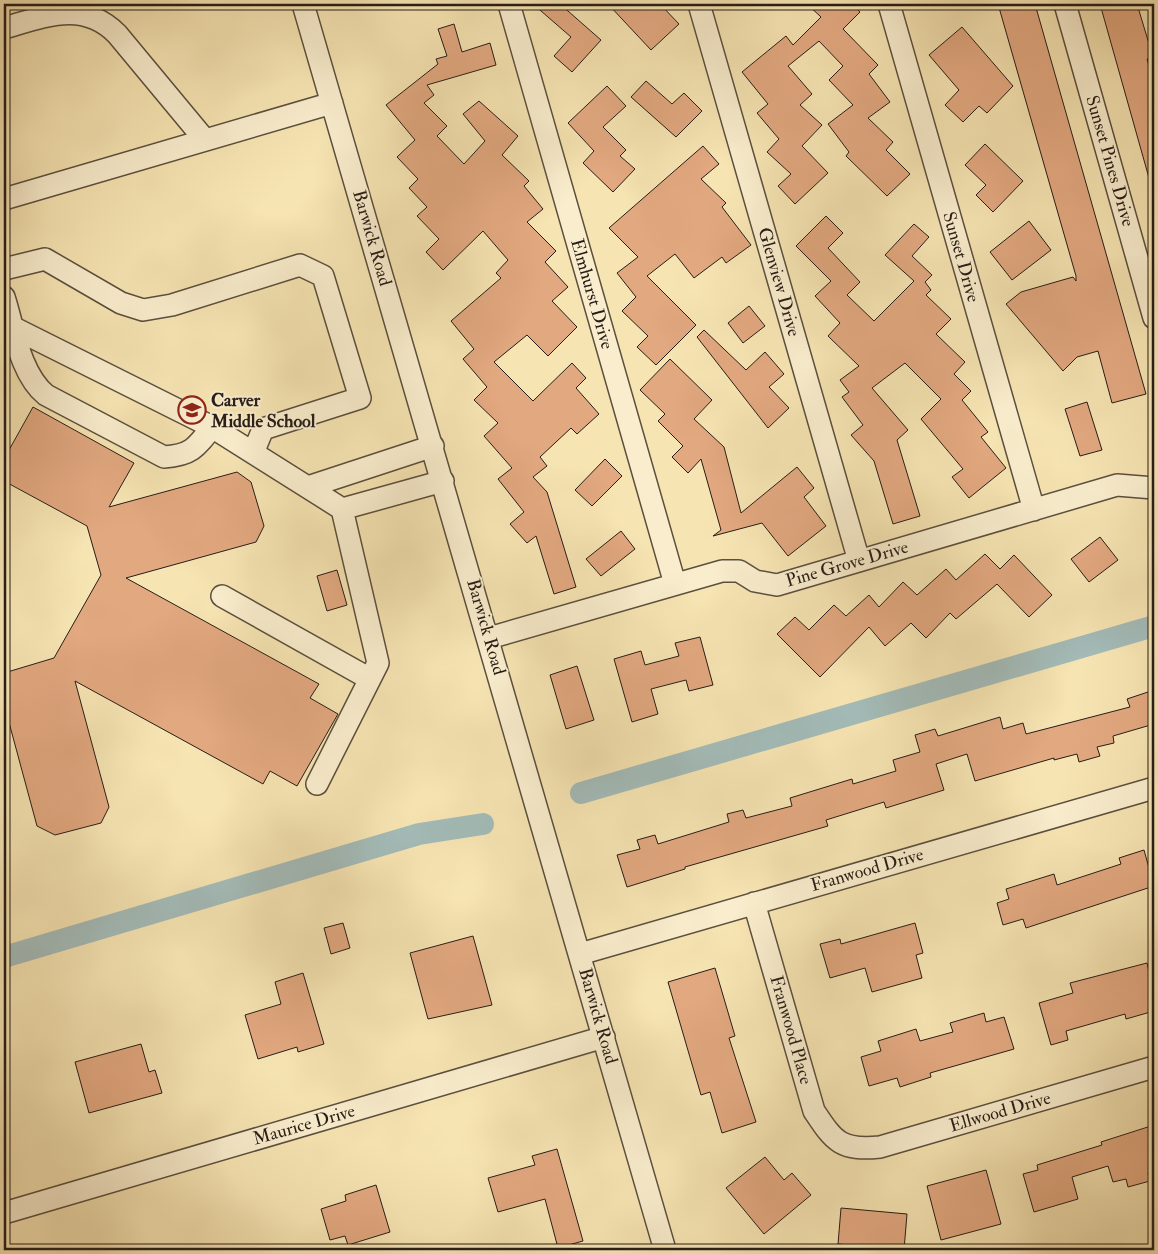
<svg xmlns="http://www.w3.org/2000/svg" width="1158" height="1254" font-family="'IM FELL Double Pica',serif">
	<rect width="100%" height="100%" fill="#f6e4b2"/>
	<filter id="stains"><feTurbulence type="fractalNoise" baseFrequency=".004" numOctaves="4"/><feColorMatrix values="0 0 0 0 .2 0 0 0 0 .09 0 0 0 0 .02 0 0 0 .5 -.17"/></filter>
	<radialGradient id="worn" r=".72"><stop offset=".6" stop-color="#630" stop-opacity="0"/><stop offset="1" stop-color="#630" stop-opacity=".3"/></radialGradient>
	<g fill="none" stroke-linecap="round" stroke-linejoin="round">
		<!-- canal -->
		<path stroke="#a3bbb8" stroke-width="22" d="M 581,793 L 1154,626
			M 4,957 L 419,834 L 483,824"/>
	</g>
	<!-- building -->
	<path fill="#e2a880" stroke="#271d17" d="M 533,4 L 560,4 L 601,40 L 572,72 L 554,56 L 571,37 Z
		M 608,4 L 660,4 L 679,24 L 651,50 Z
		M 807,4 L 852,4 L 860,12 L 843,29 L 878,65 L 869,74 L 890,102 L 868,118 L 893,142 L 886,150 L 910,174 L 887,196 L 846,156 L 849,152 L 828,124 L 853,105 L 829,80 L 843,66 L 819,41 L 788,66 L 812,94 L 800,105 L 822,125 L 802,146 L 828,173 L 795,204 L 778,186 L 791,174 L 767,152 L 779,139 L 757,113 L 768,104 L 742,72 L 786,36 L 793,45 L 821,17 Z
		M 998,4 L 1035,4 L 1146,394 L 1112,403 L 1098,351 L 1077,357 L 1063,371 L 1006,304 L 1021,292 L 1073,277 L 1076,281 L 1076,276 Z
		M 1100,4 L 1137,4 L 1153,57 L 1147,59 L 1154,82 L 1154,177 L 1149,178 Z
		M 454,24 L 462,52 L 490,43 L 496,65 L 427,85 L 434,95 L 424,103 L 447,126 L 437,136 L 464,164 L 485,141 L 463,114 L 479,101 L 518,136 L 502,155 L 529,181 L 524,186 L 543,209 L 527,222 L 556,251 L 545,262 L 568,287 L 552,301 L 577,327 L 548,356 L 527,335 L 494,362 L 533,401 L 572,363 L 586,378 L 576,388 L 599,414 L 577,434 L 571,428 L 540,457 L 547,466 L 533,477 L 547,492 L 576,587 L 554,594 L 536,536 L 527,543 L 510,524 L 524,512 L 498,479 L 512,468 L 484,436 L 498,423 L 474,400 L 487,387 L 463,359 L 474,349 L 451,321 L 501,278 L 496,273 L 508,260 L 483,231 L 443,270 L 426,252 L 439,239 L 417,216 L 427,207 L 409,188 L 418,179 L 397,157 L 415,140 L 386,105 L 438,64 L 436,59 L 447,56 L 438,29 Z
		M 962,27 L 1013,86 L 987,113 L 979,106 L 963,122 L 945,105 L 959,90 L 929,55 Z
		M 646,81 L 672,104 L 684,93 L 702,111 L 676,137 L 631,97 Z
		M 607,86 L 626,106 L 603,127 L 626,150 L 620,156 L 635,169 L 613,192 L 583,163 L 594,151 L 568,123 Z
		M 985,144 L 1023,181 L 993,212 L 976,195 L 986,185 L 965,165 Z
		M 703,146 L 719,164 L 701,179 L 726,203 L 722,207 L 751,245 L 726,263 L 722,257 L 694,278 L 675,254 L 647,276 L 696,325 L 656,365 L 637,347 L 648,336 L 622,311 L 636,297 L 617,273 L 638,257 L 609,228 Z
		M 826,216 L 843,233 L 828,248 L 860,282 L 847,295 L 874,321 L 914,281 L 885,255 L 914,224 L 929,237 L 912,256 L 932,275 L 925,282 L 931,290 L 926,295 L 951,319 L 936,334 L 965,362 L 954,374 L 971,391 L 962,400 L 988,432 L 981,437 L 1006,468 L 969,498 L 952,477 L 963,469 L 921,419 L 941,399 L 905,363 L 872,388 L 908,430 L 897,440 L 920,516 L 893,524 L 874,461 L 851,435 L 863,425 L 842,397 L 849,392 L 840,380 L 859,366 L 828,336 L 840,323 L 815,296 L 831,281 L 796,246 Z
		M 1029,221 L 1051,250 L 1012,280 L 990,252 Z
		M 749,306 L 765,326 L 743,343 L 728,323 Z
		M 704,330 L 746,370 L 765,352 L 784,374 L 769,387 L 789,408 L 768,428 L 697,337 Z
		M 670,359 L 712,400 L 694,419 L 724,447 L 741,513 L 797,467 L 814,488 L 804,497 L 826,526 L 788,556 L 762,523 L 713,536 L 721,530 L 701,459 L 688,473 L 672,457 L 683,446 L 658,421 L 665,414 L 640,390 Z
		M 1087,402 L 1102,450 L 1080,456 L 1065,409 Z
		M 33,407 L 134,463 L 109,507 L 237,472 L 251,482 L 264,526 L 256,542 L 126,578 L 319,684 L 310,698 L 338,714 L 297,786 L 270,771 L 263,784 L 75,681 L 109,807 L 101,823 L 55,835 L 37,826 L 4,704 L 4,673 L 54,658 L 101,575 L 87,526 L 4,481 L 4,459 Z
		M 605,459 L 622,476 L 592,506 L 575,490 Z
		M 621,531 L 635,549 L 601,576 L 586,559 Z
		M 1100,537 L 1118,560 L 1089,582 L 1071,559 Z
		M 985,554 L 1000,569 L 1014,555 L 1052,595 L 1029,617 L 997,584 L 956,619 L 950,613 L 926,638 L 911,623 L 885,646 L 869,627 L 820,677 L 777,634 L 795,617 L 809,630 L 834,605 L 846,616 L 869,595 L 879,607 L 903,582 L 917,595 L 946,569 L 956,580 Z
		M 337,570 L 347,605 L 327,611 L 317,576 Z
		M 700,637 L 713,685 L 689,691 L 686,680 L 651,689 L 658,714 L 632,722 L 614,659 L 641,651 L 645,665 L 679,656 L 675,643 Z
		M 577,666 L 594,720 L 566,729 L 550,675 Z
		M 1154,690 L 1154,724 L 1113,736 L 1114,743 L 1097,747 L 1100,756 L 1079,762 L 1077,754 L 1054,760 L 1054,758 L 975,781 L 967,754 L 936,764 L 944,790 L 886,808 L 884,802 L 826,820 L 828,826 L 685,867 L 685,869 L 627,887 L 617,855 L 640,849 L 637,840 L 655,835 L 658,844 L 729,822 L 727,814 L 743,810 L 746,818 L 792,806 L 790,798 L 852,779 L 853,784 L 896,771 L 893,760 L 920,752 L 915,735 L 935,729 L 938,736 L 1000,717 L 1003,729 L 1023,723 L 1026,734 L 1130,707 L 1127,699 Z
		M 1144,850 L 1154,886 L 1026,928 L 1023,919 L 1003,925 L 997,903 L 1009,899 L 1006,889 L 1054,874 L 1057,885 L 1121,864 L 1119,858 Z
		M 343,923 L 350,948 L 331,954 L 324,928 Z
		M 915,923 L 923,953 L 916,955 L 922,978 L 872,992 L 865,968 L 830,978 L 820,944 L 840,939 L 841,944 Z
		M 473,936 L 492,1005 L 428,1019 L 410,953 Z
		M 1147,963 L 1149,972 L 1154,971 L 1154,1011 L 1126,1019 L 1125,1014 L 1066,1031 L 1068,1040 L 1051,1045 L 1039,1003 L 1073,993 L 1070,983 Z
		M 715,968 L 735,1036 L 729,1038 L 756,1122 L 722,1133 L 710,1092 L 701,1095 L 668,982 Z
		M 303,973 L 324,1044 L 298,1052 L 297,1047 L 258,1059 L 245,1015 L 281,1004 L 275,982 Z
		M 984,1013 L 986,1022 L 1004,1017 L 1014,1049 L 930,1073 L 931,1077 L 900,1087 L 897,1078 L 869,1086 L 861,1057 L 881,1051 L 878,1041 L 916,1029 L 920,1041 L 953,1032 L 950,1023 Z
		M 141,1044 L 149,1072 L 155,1070 L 162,1093 L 89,1113 L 75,1062 Z
		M 1154,1125 L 1154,1171 L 1148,1173 L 1150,1181 L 1128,1187 L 1126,1179 L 1113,1182 L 1108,1166 L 1072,1177 L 1078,1199 L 1034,1212 L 1023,1174 L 1038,1170 L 1037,1165 L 1102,1145 L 1101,1142 Z
		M 557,1149 L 583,1241 L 558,1248 L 545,1199 L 498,1212 L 488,1178 L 535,1165 L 532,1156 Z
		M 765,1157 L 784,1180 L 792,1173 L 811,1195 L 764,1234 L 726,1188 Z
		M 986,1170 L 1001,1224 L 941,1240 L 927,1186 Z
		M 376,1185 L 390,1232 L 348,1245 L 345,1236 L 330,1240 L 321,1209 L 346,1201 L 345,1195 Z
		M 841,1208 L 907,1214 L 904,1250 L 838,1244 Z"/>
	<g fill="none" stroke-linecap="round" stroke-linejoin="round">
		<!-- minor casing -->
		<g stroke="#5b4f3e" stroke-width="24">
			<path id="minor" d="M 303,4 L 665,1250
				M 509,4 L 675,584
				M 699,4 L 859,561
				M 889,4 L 1034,510
				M 1065,4 L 1154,318
				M 4,28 C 46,16 83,0 117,34 L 205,140
				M 4,199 L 332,103
				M 4,269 L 45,259 L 121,303 L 143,310 L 172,305 L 300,265 L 323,276 L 360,398 L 263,429 L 253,453
				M 4,297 C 14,328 20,374 46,395 L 164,457 C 191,455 196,448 212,427
				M 14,328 L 212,427 L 342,509 L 378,663 L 317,784
				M 308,487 L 433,446
				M 342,509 L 443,481
				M 222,596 L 370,679
				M 489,638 L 722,571 L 739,571 L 755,581 L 777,585 L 1117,485 L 1154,488
				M 754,903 L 814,1111 C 834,1141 840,1151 880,1147 L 1154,1067
				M 580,954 L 1154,788
				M 4,1213 L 604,1037"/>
		</g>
		<!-- minor -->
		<use href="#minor" stroke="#f9edcd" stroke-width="21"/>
	</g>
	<!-- icons -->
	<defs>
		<g id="school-ring" transform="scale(1.4375)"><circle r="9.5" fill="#f9edcd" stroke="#8f2418" stroke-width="1.5"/><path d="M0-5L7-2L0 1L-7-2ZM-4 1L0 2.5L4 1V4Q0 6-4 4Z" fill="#8f2418"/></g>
	</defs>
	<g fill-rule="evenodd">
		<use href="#school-ring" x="192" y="410"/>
	</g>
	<g text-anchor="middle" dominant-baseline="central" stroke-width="4" stroke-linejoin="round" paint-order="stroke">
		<!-- street labels -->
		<g font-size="18" fill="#271d17" stroke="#f9edcd">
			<text transform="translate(1110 161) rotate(74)">Sunset Pines Drive</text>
			<text transform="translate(372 238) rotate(74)">Barwick Road</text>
			<text transform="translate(961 257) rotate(74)">Sunset Drive</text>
			<text transform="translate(779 282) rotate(74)">Glenview Drive</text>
			<text transform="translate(592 294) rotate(74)">Elmhurst Drive</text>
			<text transform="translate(847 564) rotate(-16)">Pine Grove Drive</text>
			<text transform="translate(486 627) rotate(74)">Barwick Road</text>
			<text transform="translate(867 870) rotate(-16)">Franwood Drive</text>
			<text transform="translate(598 1016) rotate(74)">Barwick Road</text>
			<text transform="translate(791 1030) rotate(74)">Franwood Place</text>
			<text transform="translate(1000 1112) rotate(-16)">Ellwood Drive</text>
			<text transform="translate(304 1125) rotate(-16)">Maurice Drive</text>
		</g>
		<!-- poi labels -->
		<g font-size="18" font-weight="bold" fill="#271d17" stroke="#f9edcd" text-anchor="start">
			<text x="211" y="400">Carver<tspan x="211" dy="21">Middle School</tspan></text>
		</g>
	</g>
	<!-- margin -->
	<rect width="1158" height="1254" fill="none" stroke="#f6e4b2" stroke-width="20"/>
	<rect x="5" y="5" width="1148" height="1244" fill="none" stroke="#271d17" stroke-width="2.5"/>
	<rect x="10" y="10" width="1138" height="1234" fill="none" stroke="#271d17"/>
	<rect width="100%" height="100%" filter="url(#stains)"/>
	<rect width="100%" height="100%" fill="url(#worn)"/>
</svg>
